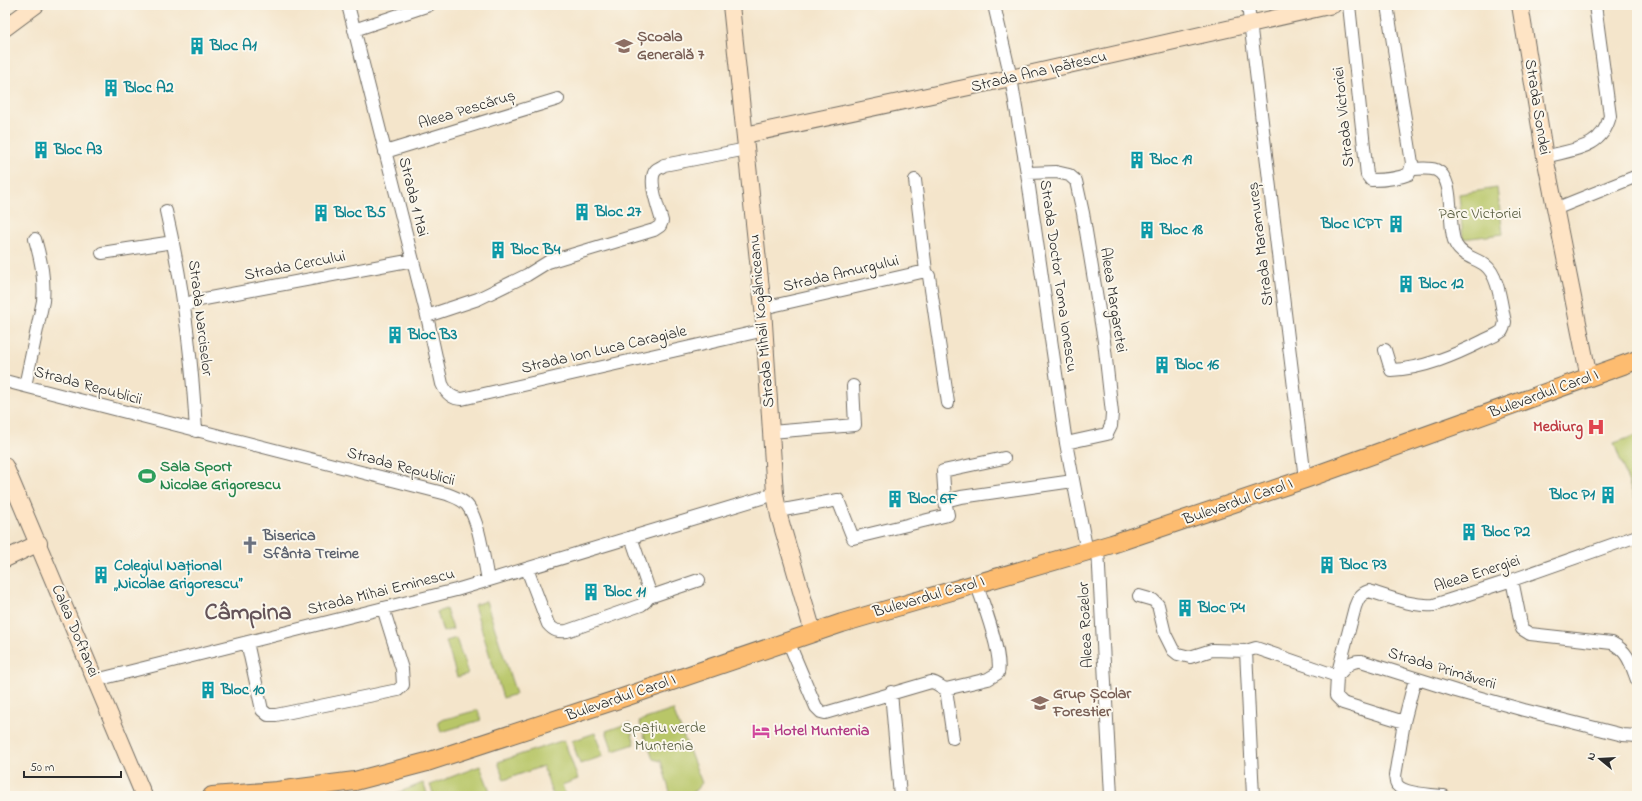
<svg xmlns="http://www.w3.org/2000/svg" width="1642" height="801" font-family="'Indie Flower',sans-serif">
	<rect width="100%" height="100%" fill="#fbf7ec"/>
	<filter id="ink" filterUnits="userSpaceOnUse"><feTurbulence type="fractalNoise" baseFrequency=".025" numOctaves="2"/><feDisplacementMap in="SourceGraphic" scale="8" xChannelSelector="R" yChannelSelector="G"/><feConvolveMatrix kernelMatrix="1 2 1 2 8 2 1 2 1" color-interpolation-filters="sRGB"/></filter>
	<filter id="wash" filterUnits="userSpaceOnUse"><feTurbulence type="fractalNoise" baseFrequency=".012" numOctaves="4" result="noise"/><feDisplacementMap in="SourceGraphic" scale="16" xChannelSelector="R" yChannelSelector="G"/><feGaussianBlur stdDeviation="0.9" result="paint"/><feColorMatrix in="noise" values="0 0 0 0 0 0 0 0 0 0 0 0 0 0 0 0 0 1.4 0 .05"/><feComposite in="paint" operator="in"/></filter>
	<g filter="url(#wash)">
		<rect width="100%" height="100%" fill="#f4e5cb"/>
		<!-- green -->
		<path fill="#b8c668" stroke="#72784a" d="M 1497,188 L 1503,234 L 1463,239 L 1459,194 Z
			M 1637,435 L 1637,505 L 1614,443 Z
			M 486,601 L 516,694 L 503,698 L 474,605 Z
			M 446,609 L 453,629 L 443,632 L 437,612 Z
			M 456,638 L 468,674 L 457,677 L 446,641 Z
			M 478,710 L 481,720 L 441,732 L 438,721 Z
			M 673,710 L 702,783 L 690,796 L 671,796 L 661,761 L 653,759 L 639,721 Z
			M 629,723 L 635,744 L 613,751 L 606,731 Z
			M 595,733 L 603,756 L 580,764 L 572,741 Z
			M 564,740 L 578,779 L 562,785 L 566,796 L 553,796 L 543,766 L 504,780 L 498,762 Z
			M 480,766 L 490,791 L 477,796 L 434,796 L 430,785 Z
			M 423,783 L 428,796 L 393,796 L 392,795 Z"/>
	</g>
	<g filter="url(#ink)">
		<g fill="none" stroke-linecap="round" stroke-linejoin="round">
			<!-- street casing -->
			<g stroke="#716c63" stroke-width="14">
				<path id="street" d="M 348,5 L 427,316 L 442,384 C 446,393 452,399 462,399 L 765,330
					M 994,5 L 1011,78 L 1027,173 L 1066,443 L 1087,552
					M 1248,5 L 1305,479
					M 1349,5 L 1367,175 L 1371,180 C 1384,180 1397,179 1409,174 L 1412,163 L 1387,5
					M 354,30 L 429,5
					M 385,152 L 558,99
					M 1545,157 C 1574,149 1602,149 1610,116 L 1595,5
					M 1027,173 L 1056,172 L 1069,175 L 1076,181 L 1083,213 L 1104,341 L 1112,413 L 1111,426 L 1107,434 L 1066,443
					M 915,180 L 926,271 L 929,276 L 948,403
					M 1555,209 L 1637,176
					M 166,211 C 183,284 192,356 196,431
					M 102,253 L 173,242
					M 185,306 L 194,301 L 413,260
					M 763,308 L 926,271
					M 427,316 L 478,299 L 527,275 L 548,262 L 654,230 L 660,226 L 662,221 C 659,210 647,179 656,170 C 658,168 662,167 664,165 L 747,149
					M 1385,350 L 1391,370 C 1423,369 1455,355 1483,341 C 1489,338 1497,335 1502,331 C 1504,328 1504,326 1505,322 C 1501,306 1499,275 1485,265 C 1475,258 1462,256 1456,245 C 1446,227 1457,179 1436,170 C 1428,167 1419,169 1411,169
					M 5,381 L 447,494 C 454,497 462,499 467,505 C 479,519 484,561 488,580
					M 25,386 L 43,301 C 45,279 41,260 35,239
					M 771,432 L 855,425 L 853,386
					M 945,501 L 943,471 L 1004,458
					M 778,511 L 838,500 L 853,538 L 948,515 L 945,501 L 961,497 L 1073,481
					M 1098,549 L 1111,796
					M 527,569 L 548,624 C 554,631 558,632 567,631 L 641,605 C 647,601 649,598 649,590 L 631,537
					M 1512,580 L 1522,629 L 1530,634 L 1612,643 C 1628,651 1631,664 1637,680
					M 1139,596 L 1153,600 L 1158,605 L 1165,634 L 1173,650 L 1178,654 L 1190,657 L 1212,650 L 1246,651 L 1256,648 L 1337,676
					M 649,597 L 699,580
					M 788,641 L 816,707 L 821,712 L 825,713 L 931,682 C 939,683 940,688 946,689 L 988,679 L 998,673 C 1003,656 983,602 976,583
					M 247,642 L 262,710 L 268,715 L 276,715 L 398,690 L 403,685 L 402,669 L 383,608
					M 1246,651 L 1253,796
					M 1338,675 C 1345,668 1350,660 1361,661 L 1456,691 L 1524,710 L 1623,735 L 1637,736
					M 1415,679 L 1404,722 L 1395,776 C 1396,779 1395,782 1397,785 C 1404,794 1433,795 1444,796
					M 96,680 L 456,590 L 775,494
					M 946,689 L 953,738
					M 891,692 L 900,796
					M 1404,722 L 1343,703 L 1336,696 L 1337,676 L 1355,607 C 1358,599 1360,594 1369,591 C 1389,597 1413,607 1434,605 L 1512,580 L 1637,536"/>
			</g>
			<!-- secondary casing -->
			<g stroke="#716c63" stroke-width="18">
				<path id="secondary" d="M 731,5 L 763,308 L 775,494 L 779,516 L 813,632
					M 1520,5 L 1545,157 L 1589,378
					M 5,28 L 36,5
					M 745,135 L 1011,78 L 1333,5
					M 5,466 L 144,796
					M 5,559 L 39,543"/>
			</g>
			<!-- primary casing -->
			<g stroke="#716c63" stroke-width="20">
				<path id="primary" d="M 212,796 L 277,791 L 355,781 L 427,762 L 625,697 L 842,623 L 1112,544 L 1305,479 L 1637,360"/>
			</g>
			<!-- street -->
			<use href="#street" stroke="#fff" stroke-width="12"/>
			<!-- secondary -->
			<use href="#secondary" stroke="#fee4c5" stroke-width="16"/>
			<!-- primary -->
			<use href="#primary" stroke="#fdbc6f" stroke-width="18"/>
		</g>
	</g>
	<!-- icons -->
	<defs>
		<g id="building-bare" transform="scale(1.38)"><path d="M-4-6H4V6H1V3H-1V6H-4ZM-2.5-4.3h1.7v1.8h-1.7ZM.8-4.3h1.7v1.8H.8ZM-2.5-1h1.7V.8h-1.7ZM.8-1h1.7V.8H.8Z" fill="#0f9aa8" stroke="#fbf7ec" stroke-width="2.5" paint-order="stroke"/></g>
		<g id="school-bare" transform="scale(1.38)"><path d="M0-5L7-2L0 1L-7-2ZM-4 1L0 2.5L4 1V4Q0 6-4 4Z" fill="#8d6e63" stroke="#fbf7ec" stroke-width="2.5" paint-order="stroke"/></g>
		<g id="hospital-bare" transform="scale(1.38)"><path d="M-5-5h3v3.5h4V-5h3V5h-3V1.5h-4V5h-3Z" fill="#e0444e" stroke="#fbf7ec" stroke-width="2.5" paint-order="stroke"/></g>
		<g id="stadium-bare" transform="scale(1.38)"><path d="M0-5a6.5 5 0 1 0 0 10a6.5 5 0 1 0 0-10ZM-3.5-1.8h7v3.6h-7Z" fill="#2e9e5b" stroke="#fbf7ec" stroke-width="2.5" paint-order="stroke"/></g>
		<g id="church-bare" transform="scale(1.38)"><path d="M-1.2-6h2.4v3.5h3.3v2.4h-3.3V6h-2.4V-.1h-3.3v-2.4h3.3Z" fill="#6b7280" stroke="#fbf7ec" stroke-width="2.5" paint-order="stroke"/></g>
		<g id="hotel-bare" transform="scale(1.38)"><path d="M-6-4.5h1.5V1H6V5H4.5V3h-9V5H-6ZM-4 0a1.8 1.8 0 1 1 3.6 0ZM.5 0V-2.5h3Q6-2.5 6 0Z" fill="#d1479c" stroke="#fbf7ec" stroke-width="2.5" paint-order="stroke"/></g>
	</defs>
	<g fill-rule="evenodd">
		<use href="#building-bare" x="197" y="46"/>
		<use href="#school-bare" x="624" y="46"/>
		<use href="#building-bare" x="111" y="88"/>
		<use href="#building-bare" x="41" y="150"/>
		<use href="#building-bare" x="1137" y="160"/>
		<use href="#building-bare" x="582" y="212"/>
		<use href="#building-bare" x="321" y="213"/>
		<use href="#building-bare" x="1396" y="224"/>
		<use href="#building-bare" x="1147" y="230"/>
		<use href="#building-bare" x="498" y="250"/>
		<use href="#building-bare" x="1406" y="284"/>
		<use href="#building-bare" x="395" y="335"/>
		<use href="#building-bare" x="1162" y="365"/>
		<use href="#hospital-bare" x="1596" y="427"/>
		<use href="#stadium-bare" x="147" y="476"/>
		<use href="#building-bare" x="1608" y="495"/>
		<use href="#building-bare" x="895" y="499"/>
		<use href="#building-bare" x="1469" y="532"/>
		<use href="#church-bare" x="250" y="545"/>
		<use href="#building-bare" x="1327" y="565"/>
		<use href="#building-bare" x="101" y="575"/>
		<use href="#building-bare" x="591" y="592"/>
		<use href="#building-bare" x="1185" y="608"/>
		<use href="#building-bare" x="208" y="690"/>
		<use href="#school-bare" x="1040" y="703"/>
		<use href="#hotel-bare" x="761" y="731"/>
	</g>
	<g text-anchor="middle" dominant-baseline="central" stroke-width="4" stroke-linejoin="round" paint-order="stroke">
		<!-- education labels -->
		<g font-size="16" font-weight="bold" fill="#785e54" stroke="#fbf7ec" text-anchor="start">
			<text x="637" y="37">Școala<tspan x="637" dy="18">Generală 7</tspan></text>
			<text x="1053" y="694">Grup Școlar<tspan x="1053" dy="18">Forestier</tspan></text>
		</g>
		<!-- culture labels -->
		<g font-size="16" font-weight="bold" fill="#0d838f" stroke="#fbf7ec" text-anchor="start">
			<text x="210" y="46">Bloc A1</text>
			<text x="124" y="88">Bloc A2</text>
			<text x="54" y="150">Bloc A3</text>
			<text x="1150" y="160">Bloc 19</text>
			<text x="595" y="212">Bloc 27</text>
			<text x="334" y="213">Bloc B5</text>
			<text x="1383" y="224" text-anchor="end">Bloc ICPT</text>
			<text x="1160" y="230">Bloc 18</text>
			<text x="511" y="250">Bloc B4</text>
			<text x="1419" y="284">Bloc 12</text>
			<text x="408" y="335">Bloc B3</text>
			<text x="1175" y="365">Bloc 16</text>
			<text x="1595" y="495" text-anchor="end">Bloc P1</text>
			<text x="908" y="499">Bloc 6F</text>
			<text x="1482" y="532">Bloc P2</text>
			<text x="1340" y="565">Bloc P3</text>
			<text x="114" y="566">Colegiul Național<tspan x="114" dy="18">„Nicolae Grigorescu”</tspan></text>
			<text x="604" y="592">Bloc 11</text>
			<text x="1198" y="608">Bloc P4</text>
			<text x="221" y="690">Bloc 10</text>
		</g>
		<!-- street labels -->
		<g font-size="16" fill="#2b2b2b" stroke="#fbf7ec">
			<text transform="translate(1039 72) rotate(-13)">Strada Ana Ipătescu</text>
			<text transform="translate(1537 107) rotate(81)">Strada Sondei</text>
			<text transform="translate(467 110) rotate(-17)">Aleea Pescăruș</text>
			<text transform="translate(1344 117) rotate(-96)">Strada Victoriei</text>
			<text transform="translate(413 197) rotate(76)">Strada 1 Mai</text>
			<text transform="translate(1261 244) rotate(-97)">Strada Maramureș</text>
			<text transform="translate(295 266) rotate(-11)">Strada Cercului</text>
			<text transform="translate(841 274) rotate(-13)">Strada Amurgului</text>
			<text transform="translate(1058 276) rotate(82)">Strada Doctor Toma Ionescu</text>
			<text transform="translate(1113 300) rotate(81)">Aleea Margaretei</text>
			<text transform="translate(200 318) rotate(83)">Strada Narciselor</text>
			<text transform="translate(762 321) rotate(-95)">Strada Mihail Kogălniceanu</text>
			<text transform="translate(604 350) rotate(-13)">Strada Ion Luca Caragiale</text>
			<text transform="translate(88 386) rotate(15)">Strada Republicii</text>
			<text transform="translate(1544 394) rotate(-20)">Bulevardul Carol I</text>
			<text transform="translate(401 467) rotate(15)">Strada Republicii</text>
			<text transform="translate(1238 502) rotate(-19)">Bulevardul Carol I</text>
			<text transform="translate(1477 574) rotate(-18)">Aleea Energiei</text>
			<text transform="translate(381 592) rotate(-14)">Strada Mihai Eminescu</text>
			<text transform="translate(929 597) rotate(-16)">Bulevardul Carol I</text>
			<text transform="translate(1086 625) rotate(-93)">Aleea Rozelor</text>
			<text transform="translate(75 631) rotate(67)">Calea Doftanei</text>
			<text transform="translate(1442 669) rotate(17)">Strada Primăverii</text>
			<text transform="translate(621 698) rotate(-19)">Bulevardul Carol I</text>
		</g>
		<!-- park labels -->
		<g font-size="16" fill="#555a3d" stroke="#fbf7ec">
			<text x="1480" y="214">Parc Victoriei</text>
			<text x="664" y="728">Spațiu verde<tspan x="664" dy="18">Muntenia</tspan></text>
		</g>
		<!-- health labels -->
		<g font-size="16" font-weight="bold" fill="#be3a42" stroke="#fbf7ec" text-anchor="end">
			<text x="1583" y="427">Mediurg</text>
		</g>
		<!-- leisure labels -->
		<g font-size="16" font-weight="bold" fill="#27864d" stroke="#fbf7ec" text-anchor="start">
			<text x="160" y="467">Sala Sport<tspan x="160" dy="18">Nicolae Grigorescu</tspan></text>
		</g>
		<!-- worship labels -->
		<g font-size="16" font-weight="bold" fill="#5b616d" stroke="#fbf7ec" text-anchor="start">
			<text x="263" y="536">Biserica<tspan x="263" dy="18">Sfânta Treime</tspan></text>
		</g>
		<!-- hotel labels -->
		<g font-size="16" font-weight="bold" fill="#b23c85" stroke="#fbf7ec" text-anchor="start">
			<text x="774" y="731">Hotel Muntenia</text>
		</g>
		<!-- town labels -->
		<g font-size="24" font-weight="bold" fill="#645358" stroke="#fbf7ec">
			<text x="248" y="613">Câmpina</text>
		</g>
	</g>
	<!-- margin -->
	<rect width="1642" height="801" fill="none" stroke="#fbf7ec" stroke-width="20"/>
	<!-- north arrow -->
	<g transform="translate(1600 759) rotate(288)" stroke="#fbf7ec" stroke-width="3" paint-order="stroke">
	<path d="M0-3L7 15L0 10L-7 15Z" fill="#2b2b2b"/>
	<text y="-6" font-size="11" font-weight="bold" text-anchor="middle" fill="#2b2b2b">N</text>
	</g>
	<!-- scale -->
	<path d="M24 771v6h97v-6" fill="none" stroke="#2b2b2b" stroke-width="2"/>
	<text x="30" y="771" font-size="12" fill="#2b2b2b" stroke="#fbf7ec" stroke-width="3" paint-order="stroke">50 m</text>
</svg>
